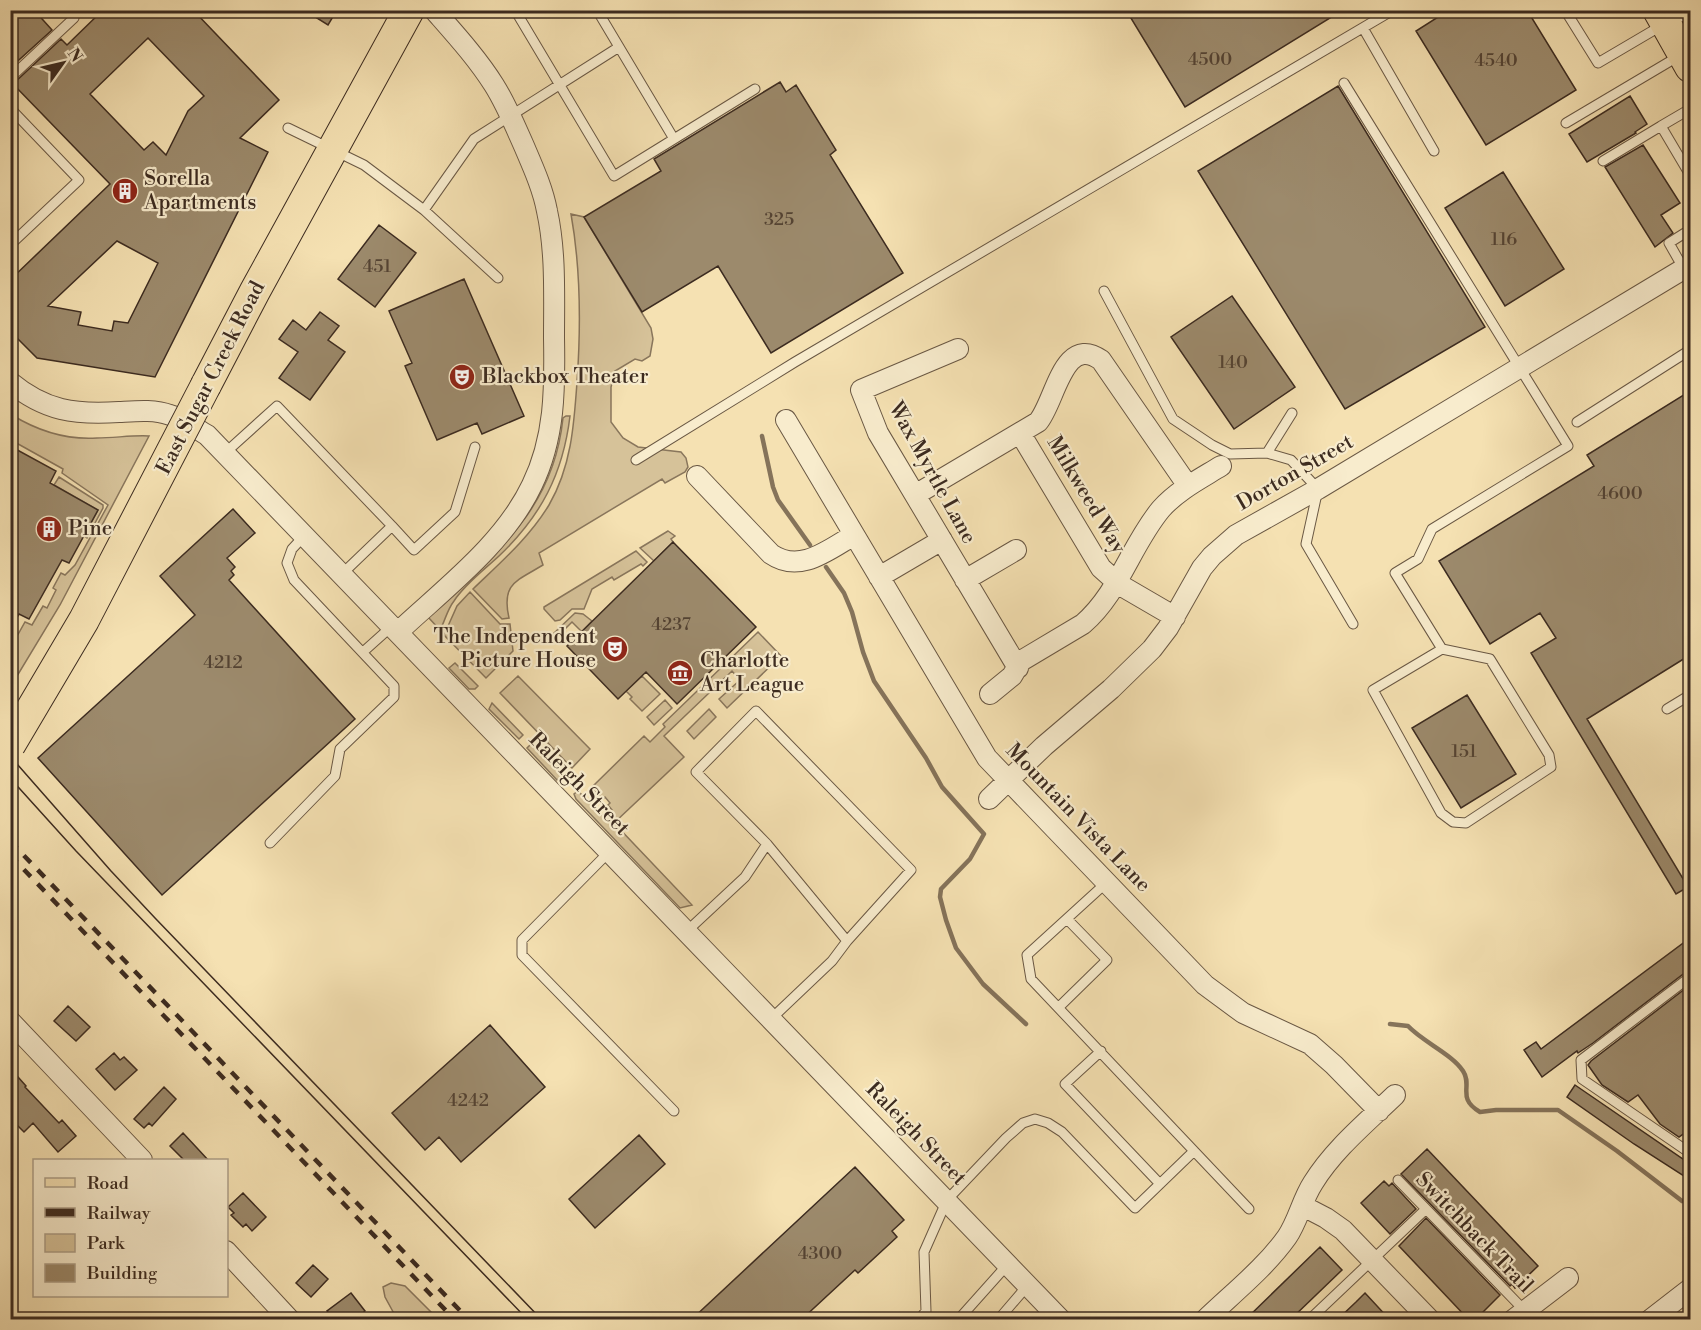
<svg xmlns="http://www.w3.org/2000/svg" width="1701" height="1330" font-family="'Libre Bodoni',serif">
	<rect width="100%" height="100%" fill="#f5e1b2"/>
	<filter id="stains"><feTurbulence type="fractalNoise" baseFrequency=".00333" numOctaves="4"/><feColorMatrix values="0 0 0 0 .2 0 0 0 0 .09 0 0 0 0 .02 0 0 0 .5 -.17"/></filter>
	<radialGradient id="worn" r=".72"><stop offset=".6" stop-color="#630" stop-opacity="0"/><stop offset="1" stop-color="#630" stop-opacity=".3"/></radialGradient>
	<!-- green -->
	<path fill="#d6c299" stroke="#89765c" stroke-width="1.5" d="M 571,214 L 584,217 L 651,328 L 653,339 L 650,356 L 642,361 L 635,359 L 615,371 L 611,387 L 611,422 L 623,438 L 638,447 L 681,452 L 686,458 L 688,467 L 685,472 L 665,483 L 662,479 L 539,553 L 543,565 C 517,581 501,583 509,618 L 502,619 L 473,589 C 500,563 529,538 549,505 C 571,467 574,426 577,382 C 581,326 581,270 571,214 Z
		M 12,415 C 38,431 66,440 97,438 C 115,438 132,435 149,436 L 60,605 L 11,686 L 11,647 L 25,622 L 32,625 L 43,606 L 47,608 L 56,590 L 53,588 L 61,573 L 65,575 L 75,565 L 108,505 L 62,473 L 63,469 L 11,440 Z
		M 566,416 L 570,416 C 563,474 541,516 499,556 C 484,570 465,584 454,601 C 447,610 445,621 440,630 L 428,617 C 492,555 553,514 563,418 Z
		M 59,477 L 103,505 L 103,508 L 87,538 L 84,536 L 98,510 L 54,485 Z
		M 668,531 L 675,536 L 671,539 L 673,542 L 654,561 L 640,548 Z
		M 636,551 L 647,562 L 643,566 L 641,564 L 614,580 L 612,577 L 592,589 L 584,609 L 572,609 L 560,620 L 555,621 L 544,609 L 544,607 Z
		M 470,592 L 500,624 L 510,624 L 513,651 L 486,678 L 444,635 L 457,606 Z
		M 575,613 L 583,614 L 592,621 L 582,632 L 572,622 L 558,636 L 562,640 L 559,642 L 553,634 Z
		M 758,632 L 781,656 L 727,708 L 719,699 L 740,680 L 732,671 L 664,736 L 684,757 L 614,823 L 692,905 L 680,908 L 576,799 L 574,794 L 578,791 L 604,817 L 612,810 L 608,805 L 610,803 L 605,797 L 603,799 L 591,788 L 644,736 L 650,742 L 665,727 L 663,724 Z
		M 455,663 L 478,686 L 475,689 L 469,689 L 449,668 Z
		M 518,676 L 590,749 L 572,768 L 500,693 Z
		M 642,676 L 660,694 L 642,711 L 630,699 L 632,697 L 626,691 Z
		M 665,700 L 672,708 L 654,725 L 647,717 Z
		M 492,703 L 523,735 L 519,739 L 489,709 Z
		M 709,709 L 716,717 L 694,739 L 687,731 Z
		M 532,743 L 564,776 L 557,780 L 527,748 Z
		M 391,1283 L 405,1286 L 438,1319 L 397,1319 L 385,1297 L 383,1287 Z"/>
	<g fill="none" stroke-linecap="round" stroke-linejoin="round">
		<!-- stream -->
		<path stroke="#85735a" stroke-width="4.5" d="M 762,436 L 773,487 L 778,500 L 810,545
			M 826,567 L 844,593 L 852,612 L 863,652 L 874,681 L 926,758 L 942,787 L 984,834 L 970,859 L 941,889 L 940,897 L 946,920 L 956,948 L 983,984 L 1026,1024
			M 1390,1024 L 1408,1026 C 1423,1042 1452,1054 1463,1071 C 1473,1086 1456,1098 1480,1112 L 1496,1110 L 1558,1110 L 1617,1151 L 1682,1201"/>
	</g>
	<!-- building -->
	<path fill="#9c8a6c" stroke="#3c2b20" stroke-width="1.5" fill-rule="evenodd" d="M 10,10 L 34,10 L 52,30 L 10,68 Z
		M 103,10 L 193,10 L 279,100 L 240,138 L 268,152 L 155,377 L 37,358 L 10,331 L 10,280 L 110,184 L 13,84 L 61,39 L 67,45 ZM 148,38 L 204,96 L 188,111 L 166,155 L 153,142 L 144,150 L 90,94 ZM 117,241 L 158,263 L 128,323 L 114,321 L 112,331 L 78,325 L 81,312 L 48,306 Z
		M 304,10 L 337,10 L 328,25 Z
		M 1126,10 L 1343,10 L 1185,107 Z
		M 1449,10 L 1527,10 L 1576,90 L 1486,145 L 1416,31 Z
		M 780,82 L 786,92 L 796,85 L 836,150 L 830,155 L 903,273 L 771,353 L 718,266 L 642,312 L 584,217 L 661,171 L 654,159 Z
		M 1338,86 L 1485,327 L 1345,409 L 1198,171 Z
		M 1630,96 L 1647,124 L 1635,132 L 1636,133 L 1587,162 L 1569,134 Z
		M 1643,145 L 1680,203 L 1661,215 L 1673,233 L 1655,247 L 1605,167 Z
		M 1503,172 L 1564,269 L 1505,306 L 1445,208 Z
		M 379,225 L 416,253 L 375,307 L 338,279 Z
		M 464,279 L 524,416 L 482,434 L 477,423 L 437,440 L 405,366 L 412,363 L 389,311 Z
		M 1232,296 L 1295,387 L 1234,429 L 1171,337 Z
		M 320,312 L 339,326 L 328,340 L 345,352 L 310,400 L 279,378 L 298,352 L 279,339 L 293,320 L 306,330 Z
		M 1690,391 L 1690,655 L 1587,719 L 1688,887 L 1676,894 L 1531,653 L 1556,638 L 1540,613 L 1490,644 L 1439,561 L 1594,466 L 1587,455 Z
		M 10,446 L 56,471 L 50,483 L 98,510 L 69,563 L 62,560 L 29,619 L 19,614 L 10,629 Z
		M 233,509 L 255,533 L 227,558 L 235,567 L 231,571 L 234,575 L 229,580 L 355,719 L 162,895 L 38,758 L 195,615 L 160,576 Z
		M 673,542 L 756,627 L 677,704 L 646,672 L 618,699 L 567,646 Z
		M 1467,695 L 1516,774 L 1461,808 L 1412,728 Z
		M 1690,938 L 1690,970 L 1686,972 L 1593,1043 L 1578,1053 L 1577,1051 L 1542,1077 L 1524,1050 L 1536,1042 L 1541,1049 Z
		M 1690,985 L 1690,1129 L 1679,1137 L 1660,1124 L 1638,1095 L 1628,1102 L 1602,1085 L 1588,1065 L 1591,1061 Z
		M 68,1006 L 90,1027 L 76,1041 L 54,1021 Z
		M 490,1025 L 545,1087 L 461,1162 L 439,1137 L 425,1150 L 392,1113 Z
		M 114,1053 L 120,1060 L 124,1057 L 137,1070 L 115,1090 L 96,1069 Z
		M 10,1068 L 26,1086 L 25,1087 L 59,1123 L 62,1120 L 76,1136 L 58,1152 L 33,1123 L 24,1132 L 10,1118 Z
		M 1575,1085 L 1690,1164 L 1690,1180 L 1634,1144 L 1567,1097 Z
		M 164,1087 L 176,1099 L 152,1126 L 149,1123 L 144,1128 L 134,1119 Z
		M 183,1133 L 197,1148 L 209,1161 L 185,1161 L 170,1146 Z
		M 639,1135 L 665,1164 L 595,1228 L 569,1199 Z
		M 1427,1149 L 1538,1266 L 1515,1288 L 1512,1284 L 1510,1286 L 1401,1174 Z
		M 855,1167 L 904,1220 L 892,1231 L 897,1237 L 858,1273 L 855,1270 L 801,1320 L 691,1320 Z
		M 1384,1181 L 1389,1186 L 1392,1183 L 1416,1209 L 1390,1234 L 1361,1203 Z
		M 243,1193 L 266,1217 L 252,1231 L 246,1224 L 243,1227 L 231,1215 L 234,1213 L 228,1207 Z
		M 1426,1218 L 1500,1295 L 1475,1320 L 1469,1320 L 1399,1246 Z
		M 1320,1247 L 1342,1270 L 1290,1320 L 1245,1320 Z
		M 313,1265 L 328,1279 L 311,1297 L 296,1283 Z
		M 351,1293 L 365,1311 L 355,1320 L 334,1320 L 327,1311 Z
		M 1365,1293 L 1390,1320 L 1337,1320 L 1356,1302 Z"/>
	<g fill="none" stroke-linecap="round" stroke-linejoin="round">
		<!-- service casing -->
		<g stroke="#6a5844" stroke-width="11">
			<path id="service" d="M 597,10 L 674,139
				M 1565,10 L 1598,63 L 1666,23 L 1690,13
				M 518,15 L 614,176 L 755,89
				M 1363,28 L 1434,151
				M 10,78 L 74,18
				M 1344,83 L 1568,446 L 1432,529 L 1418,559 L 1395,573 L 1442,649 L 1490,659 L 1549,755 L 1551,767 L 1466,823 L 1453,822 L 1441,813 L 1373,690 L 1442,649
				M 10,108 L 79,180 L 10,245
				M 1690,109 L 1661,126 L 1690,175
				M 1566,123 L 1679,56
				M 288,128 L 364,165 L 424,210 L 474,139 L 619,47
				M 1603,161 L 1661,126
				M 424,210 L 498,278
				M 1690,219 L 1688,231 L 1669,243 L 1690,280
				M 1104,291 L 1173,419 L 1212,445 L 1230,454 L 1267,453 L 1291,460 L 1318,489 L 1306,544 L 1353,624
				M 1577,422 L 1690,350
				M 225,453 L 277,406 L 392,526 L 342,574
				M 1267,453 L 1292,413
				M 636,460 L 795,362 L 1393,10
				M 392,526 L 414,550 L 455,512 L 475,447
				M 363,652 L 392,626
				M 1667,709 L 1690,695
				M 270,843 L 335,776 L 340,749 L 394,697 L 394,686 L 294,580 L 287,563 L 292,549 L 305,535
				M 767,844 L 847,941 L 832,961 L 771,1019
				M 609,852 L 522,940 L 522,955 L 674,1111
				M 1106,883 L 1027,955 L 1031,979 L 1249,1209
				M 686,932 L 745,877 L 767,844 L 696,772 L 756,711 L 911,870 L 847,941
				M 1690,977 L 1581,1060 L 1582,1079 L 1690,1153
				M 1059,1007 L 1107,960 L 1067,919
				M 1101,1051 L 1065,1084 L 1160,1184
				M 1398,1180 L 1525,1311
				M 919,1320 L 926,1311 L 924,1252 L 947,1200 L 1006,1138 L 1023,1123 L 1035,1119 L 1048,1123 L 1062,1132 L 1135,1208 L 1194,1151
				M 958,1320 L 1008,1264
				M 998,1320 L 1028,1285
				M 1309,1320 L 1426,1209"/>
		</g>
		<!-- minor casing -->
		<g stroke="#6a5844" stroke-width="22">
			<path id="minor" d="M 958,349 L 861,390 L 878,433 L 1018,668
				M 10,382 C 45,411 75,415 119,412 C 136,411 154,409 170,415 C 183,418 195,428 207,435 L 1061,1320
				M 786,420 L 987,758 L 1205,985 L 1243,1013 L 1310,1044 L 1334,1065 L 1379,1111
				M 1020,433 L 1101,568 L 1120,585 L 1175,617
				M 697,476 L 771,554 C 800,574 828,550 854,535
				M 915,495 L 1038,422 C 1055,403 1063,333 1101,360 L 1188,486
				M 879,577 L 942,540
				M 965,580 L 1016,550
				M 398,632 C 445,588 504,544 532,485 C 555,438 555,389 554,338 C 554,296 556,252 547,211 C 543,189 533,167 524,146 C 515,126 506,104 494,85 C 477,58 455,34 434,10
				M 990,694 L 1012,676 L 1021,661 L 1083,624 C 1119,593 1131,545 1161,509 C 1178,490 1200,479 1221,466
				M 989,799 L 1044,746 L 1111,689 L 1152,649 L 1168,628 L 1202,568 L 1212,556 L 1236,535 L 1318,489 L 1690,265
				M 10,1021 L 142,1160
				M 1303,1206 L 1326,1218 L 1343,1230 L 1430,1320
				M 226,1251 L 290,1320
				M 1205,1320 C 1233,1293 1265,1268 1287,1237 C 1298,1221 1302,1200 1313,1183 C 1334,1149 1366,1123 1395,1095
				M 1513,1320 L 1568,1278
				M 1650,1320 L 1690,1289"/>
		</g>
		<!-- primary casing -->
		<g stroke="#3c2b20" stroke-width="32">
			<path id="primary" d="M 1658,10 L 1690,67
				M 206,385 L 255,291 L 409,10"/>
		</g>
		<!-- service -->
		<use href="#service" stroke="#f8eccd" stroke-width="9"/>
		<!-- minor -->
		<use href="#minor" stroke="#f8eccd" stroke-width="20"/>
		<!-- primary -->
		<use href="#primary" stroke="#f5e1b2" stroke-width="30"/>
		<!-- tram -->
		<path stroke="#3c2b20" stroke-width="1.5" d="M 10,756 L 111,871 L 155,918 L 542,1320
			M 10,778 L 76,851 L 528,1320"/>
		<!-- rail -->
		<path stroke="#3c2b20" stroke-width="4.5" stroke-dasharray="10 10" stroke-linecap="butt" d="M 10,841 L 469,1320
			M 10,855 L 455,1320"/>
		<!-- primary-bridge casing -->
		<g stroke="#3c2b20" stroke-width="32" stroke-linecap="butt">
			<path id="primary-bridge" d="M 10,745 L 84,620 L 206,385"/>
		</g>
		<!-- primary-bridge -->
		<use href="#primary-bridge" stroke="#f5e1b2" stroke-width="30"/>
	</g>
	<!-- icons -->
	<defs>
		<g id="building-disc" transform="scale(1.35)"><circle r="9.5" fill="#8f2418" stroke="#f8eccd"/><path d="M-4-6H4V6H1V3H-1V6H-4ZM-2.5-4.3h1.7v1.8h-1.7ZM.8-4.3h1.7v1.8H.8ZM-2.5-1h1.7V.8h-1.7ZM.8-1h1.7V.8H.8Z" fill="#fff"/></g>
		<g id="theatre-disc" transform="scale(1.35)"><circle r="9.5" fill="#8f2418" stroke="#f8eccd"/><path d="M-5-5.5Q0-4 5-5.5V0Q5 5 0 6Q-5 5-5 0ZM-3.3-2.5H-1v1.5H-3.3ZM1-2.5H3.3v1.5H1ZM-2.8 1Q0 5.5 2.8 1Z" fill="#fff"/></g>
		<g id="museum-disc" transform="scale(1.35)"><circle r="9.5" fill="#8f2418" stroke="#f8eccd"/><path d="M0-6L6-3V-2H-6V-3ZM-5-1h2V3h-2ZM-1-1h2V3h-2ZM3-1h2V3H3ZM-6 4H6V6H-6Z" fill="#fff"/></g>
	</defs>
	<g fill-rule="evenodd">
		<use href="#building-disc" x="125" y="191"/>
		<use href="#theatre-disc" x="462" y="377"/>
		<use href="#building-disc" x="49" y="529"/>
		<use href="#theatre-disc" x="615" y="649"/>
		<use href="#museum-disc" x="680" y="673"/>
	</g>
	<g text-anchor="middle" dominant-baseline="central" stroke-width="4.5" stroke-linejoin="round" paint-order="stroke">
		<!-- number labels -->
		<g font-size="18" fill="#544333">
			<text x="1210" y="59">4500</text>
			<text x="1496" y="60">4540</text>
			<text x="779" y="219">325</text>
			<text x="1504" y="239">116</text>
			<text x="377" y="266">451</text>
			<text x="1233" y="362">140</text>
			<text x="1620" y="493">4600</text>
			<text x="671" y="624">4237</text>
			<text x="223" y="662">4212</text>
			<text x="1464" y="751">151</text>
			<text x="468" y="1100">4242</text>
			<text x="820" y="1253">4300</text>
		</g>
		<!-- poi labels -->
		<g font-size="21" fill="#3c2b20" stroke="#f8eccd" text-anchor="start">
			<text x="144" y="179">Sorella<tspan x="144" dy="24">Apartments</tspan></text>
			<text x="482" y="377">Blackbox Theater</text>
			<text x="68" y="529">Pine</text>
			<text x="596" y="637" text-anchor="end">The Independent<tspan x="596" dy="24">Picture House</tspan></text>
			<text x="700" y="661">Charlotte<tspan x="700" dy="24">Art League</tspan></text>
		</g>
		<!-- street labels -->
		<g font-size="21" fill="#3c2b20" stroke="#f8eccd">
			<text transform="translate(211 378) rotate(-63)">East Sugar Creek Road</text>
			<text transform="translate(932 473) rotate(61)">Wax Myrtle Lane</text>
			<text transform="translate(1295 473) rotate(-30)">Dorton Street</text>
			<text transform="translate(1086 495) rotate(59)">Milkweed Way</text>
			<text transform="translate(579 784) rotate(46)">Raleigh Street</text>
			<text transform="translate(1078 818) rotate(46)">Mountain Vista Lane</text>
			<text transform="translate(916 1134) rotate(46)">Raleigh Street</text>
			<text transform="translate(1474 1233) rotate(46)">Switchback Trail</text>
		</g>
	</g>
	<!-- margin -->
	<rect width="1701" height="1330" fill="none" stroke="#f5e1b2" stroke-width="36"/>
	<rect x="12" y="12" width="1677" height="1306" fill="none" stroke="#3c2b20" stroke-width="3"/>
	<rect x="18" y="18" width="1665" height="1294" fill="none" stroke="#3c2b20" stroke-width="1.5"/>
	<!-- legend -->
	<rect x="33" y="1159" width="195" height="138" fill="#f8eccd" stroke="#ad9f88" stroke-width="1.5"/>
	<rect x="45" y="1178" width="30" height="9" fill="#f5e1b2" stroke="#ad9f88" stroke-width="1.5"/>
	<text x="87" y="1189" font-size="18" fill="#3c2b20">Road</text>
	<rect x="45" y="1208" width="30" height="9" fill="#3c2b20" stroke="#ad9f88" stroke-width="1.5"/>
	<text x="87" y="1219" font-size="18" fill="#3c2b20">Railway</text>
	<rect x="45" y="1234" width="30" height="18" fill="#d6c299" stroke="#ad9f88" stroke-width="1.5"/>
	<text x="87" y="1249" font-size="18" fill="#3c2b20">Park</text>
	<rect x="45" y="1264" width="30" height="18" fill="#9c8a6c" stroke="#ad9f88" stroke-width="1.5"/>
	<text x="87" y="1279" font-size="18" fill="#3c2b20">Building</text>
	<!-- north arrow -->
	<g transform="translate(63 63) rotate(56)" stroke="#f8eccd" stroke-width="4.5" paint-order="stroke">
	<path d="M0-4.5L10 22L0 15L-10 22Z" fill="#3c2b20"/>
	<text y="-9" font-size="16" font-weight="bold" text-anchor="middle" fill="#3c2b20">N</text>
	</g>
	<rect width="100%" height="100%" filter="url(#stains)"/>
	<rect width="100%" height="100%" fill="url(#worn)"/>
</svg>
